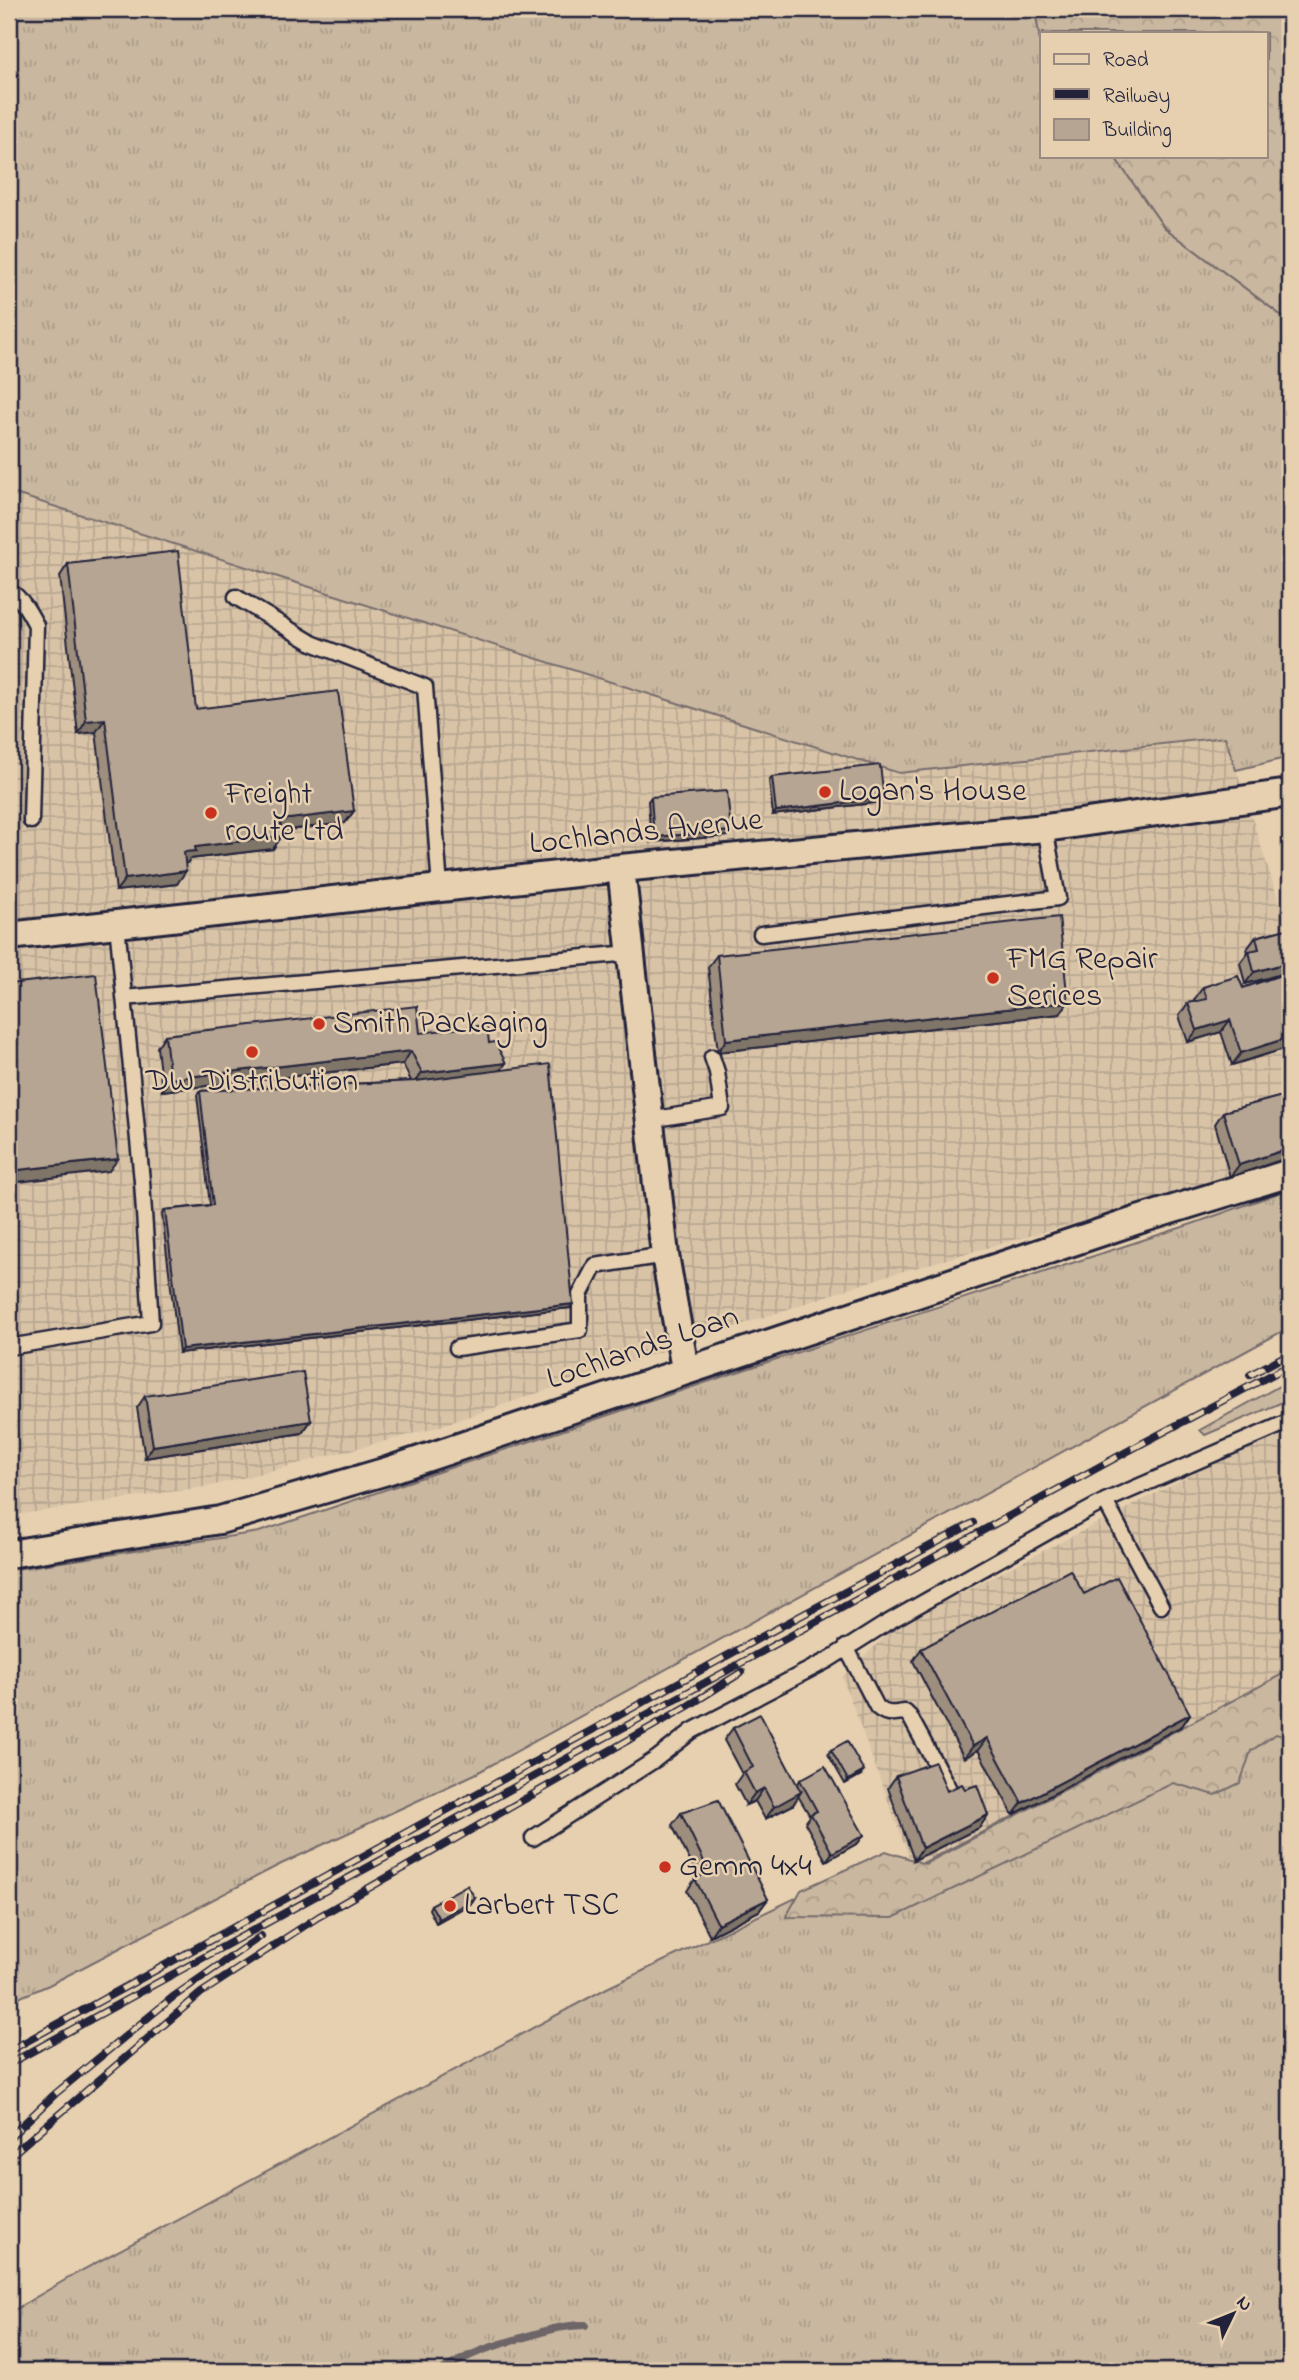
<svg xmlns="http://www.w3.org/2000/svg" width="1299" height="2380" font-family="'Indie Flower',sans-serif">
	<defs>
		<pattern id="industrial-grid" width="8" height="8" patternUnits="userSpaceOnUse" patternTransform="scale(1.75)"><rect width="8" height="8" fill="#d8c3a7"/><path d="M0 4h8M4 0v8" fill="none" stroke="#b9a791"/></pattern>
		<pattern id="grass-tufts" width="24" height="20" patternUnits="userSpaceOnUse" patternTransform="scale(1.75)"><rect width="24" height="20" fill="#c9b79f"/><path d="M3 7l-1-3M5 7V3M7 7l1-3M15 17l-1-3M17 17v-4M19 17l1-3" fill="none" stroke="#ac9d8a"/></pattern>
		<pattern id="forest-crowns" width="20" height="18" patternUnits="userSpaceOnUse" patternTransform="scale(1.75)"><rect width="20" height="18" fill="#c9b79f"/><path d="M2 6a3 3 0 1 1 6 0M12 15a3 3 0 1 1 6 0" fill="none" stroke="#ac9d8a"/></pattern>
	</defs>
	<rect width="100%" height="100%" fill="#e6d0b0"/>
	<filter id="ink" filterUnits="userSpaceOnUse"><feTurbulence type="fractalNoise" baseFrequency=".0143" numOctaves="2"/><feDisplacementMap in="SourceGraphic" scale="14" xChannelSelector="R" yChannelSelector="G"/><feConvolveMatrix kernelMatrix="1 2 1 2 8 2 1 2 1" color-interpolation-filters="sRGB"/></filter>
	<g filter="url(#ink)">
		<!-- industrial -->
		<path fill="url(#industrial-grid)" d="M 9,492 L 899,773 L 1226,737 L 1290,936 L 1290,1163 L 886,1276 L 428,1430 L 211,1486 L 9,1516 Z
			M 1277,1431 L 1290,1456 L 1290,1673 L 913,1868 L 842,1677 L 895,1627 Z"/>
		<!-- grass -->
		<path fill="url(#grass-tufts)" stroke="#766c6d" stroke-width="2" d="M 9,9 L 1035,9 L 1042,53 L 1042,156 L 1114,156 L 1164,227 L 1290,322 L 1290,757 L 1236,770 L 1225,737 L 899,773 L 9,492 Z
			M 1290,1189 L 1290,1327 L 475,1774 L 277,1866 L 49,1985 L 9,2002 L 9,1570 L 259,1532 L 731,1374 L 1192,1224 Z
			M 1290,1380 L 1290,1399 L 1205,1435 L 1200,1430 Z
			M 1290,1673 L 1290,2371 L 9,2371 L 9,2313 L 77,2273 L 607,1988 L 884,1856 L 913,1868 Z"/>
		<!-- forest -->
		<path fill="url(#forest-crowns)" stroke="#766c6d" stroke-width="2" d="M 1035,9 L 1290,9 L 1290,322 L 1164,227 L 1114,156 L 1266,156 L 1266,33 L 1042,33 L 1042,53 Z
			M 1290,1670 L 1290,1738 L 1276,1734 L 1251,1751 L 1240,1783 L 1215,1795 L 1173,1783 L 893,1918 L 786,1917 L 801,1890 L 886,1851 L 925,1864 Z"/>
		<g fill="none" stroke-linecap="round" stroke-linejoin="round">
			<!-- stream -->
			<path stroke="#6e6568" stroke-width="8" d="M 442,2371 C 470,2353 490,2347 521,2338 C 543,2332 562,2325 585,2325"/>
			<!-- service casing -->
			<g stroke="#22223b" stroke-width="19">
				<path id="service" d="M 9,591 C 22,598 29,612 36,625 L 31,821
					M 236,597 L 312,643 L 425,687 L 440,888
					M 761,934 L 1058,898 L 1045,828
					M 124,998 L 631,953
					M 650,1120 L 722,1108 L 717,1072 L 712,1057
					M 9,1347 L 151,1323 L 142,1181 L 117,924
					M 457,1348 L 580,1330 L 580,1295 L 595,1266 L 665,1255
					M 1105,1501 L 1161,1606
					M 846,1647 L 877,1707 C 887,1716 893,1713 905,1712 L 910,1717 L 949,1789
					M 533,1838 L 656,1759 L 692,1731 L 828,1660 L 885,1624 L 1055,1528 L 1105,1501 L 1290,1421"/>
			</g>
			<!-- minor casing -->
			<g stroke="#22223b" stroke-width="32">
				<path id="minor" d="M 621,868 L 665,1255 L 685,1369
					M 9,936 L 621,868 L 1045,828 L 1290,793
					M 9,1554 L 220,1520 L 387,1471 L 1138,1220 L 1290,1173"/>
			</g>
			<!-- service -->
			<use href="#service" stroke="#e6d0b0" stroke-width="14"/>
			<!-- minor -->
			<use href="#minor" stroke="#e6d0b0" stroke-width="26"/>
			<!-- rail casing -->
			<g stroke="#22223b" stroke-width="8">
				<path id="rail" d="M 1250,1375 L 1290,1353
					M 9,2051 L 763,1636 L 973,1523
					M 9,2064 L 1128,1451 L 1290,1365
					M 9,2138 L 55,2094 L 173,1997 L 261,1936
					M 9,2157 L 201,1993 L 318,1917 L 688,1706 L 742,1672"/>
			</g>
			<!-- rail -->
			<use href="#rail" stroke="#e6d0b0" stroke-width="5" stroke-dasharray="16" stroke-linecap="butt"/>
		</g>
		<!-- wall -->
		<path fill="#9d8e7e" stroke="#22223b" stroke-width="2" d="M 68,564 L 196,709 L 354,811 L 345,823 L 281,831 L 273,849 L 190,859 L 187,863 L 185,863 L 177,884 L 116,891 L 96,732 L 78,734 L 60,576 Z
			M 772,777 L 884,798 L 881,802 L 773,815 L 769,781 Z
			M 651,797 L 731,831 L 728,836 L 651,842 L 648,801 Z
			M 1290,928 L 1290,1047 L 1232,1065 L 1221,1032 L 1188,1042 L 1179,1016 L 1188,1003 L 1195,1002 L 1194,1000 L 1203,987 L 1243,988 L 1287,973 L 1245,984 L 1240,963 L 1248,952 L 1247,949 L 1256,937 Z
			M 717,955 L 1068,1002 L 1060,1014 L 718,1052 L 708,967 Z
			M 420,1033 L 489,1043 L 501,1070 L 573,1304 L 570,1308 L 179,1353 L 162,1214 L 165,1210 L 210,1205 L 197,1095 L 200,1091 L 411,1081 L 403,1064 L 162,1091 L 157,1047 L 165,1035 Z
			M 1290,1094 L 1290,1157 L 1230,1177 L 1215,1124 L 1223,1112 Z
			M 145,1396 L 311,1421 L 302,1433 L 145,1458 L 137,1408 Z
			M 1084,1594 L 1190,1714 L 1182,1726 L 1013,1815 L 978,1750 L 964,1758 L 913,1661 L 921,1649 Z
			M 733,1728 L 797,1785 L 800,1780 L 864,1835 L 858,1843 L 826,1861 L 805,1823 L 810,1816 L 798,1796 L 793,1805 L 765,1819 L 755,1801 L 746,1805 L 735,1784 L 742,1774 L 724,1740 Z
			M 831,1750 L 861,1775 L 845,1784 L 828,1754 Z
			M 896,1776 L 947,1791 L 965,1789 L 988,1815 L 979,1828 L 914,1860 L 888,1788 Z
			M 681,1813 L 768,1899 L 759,1911 L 710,1936 L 687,1891 L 695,1879 L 698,1877 L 672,1825 Z
			M 475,1898 L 472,1903 L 436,1923 L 429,1909 L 431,1905 Z"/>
		<!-- shaded-wall -->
		<path fill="#7f7467" stroke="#22223b" stroke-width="2" d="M 105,719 L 96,732 L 78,734 L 86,721 Z
			M 884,798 L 881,802 L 773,815 L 776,811 Z
			M 354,811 L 345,823 L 271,832 L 280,820 Z
			M 731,831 L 728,836 L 651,842 L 654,837 Z
			M 282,836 L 273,849 L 190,859 L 187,863 L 175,864 L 184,852 L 195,847 Z
			M 14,843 L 9,851 L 9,844 Z
			M 186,871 L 177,884 L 116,891 L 125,879 Z
			M 1290,962 L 1289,972 L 1245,984 L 1254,972 Z
			M 1068,1002 L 1060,1014 L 718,1052 L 726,1040 Z
			M 1230,1020 L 1221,1032 L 1188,1042 L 1197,1030 Z
			M 1290,1037 L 1290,1047 L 1232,1065 L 1241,1053 Z
			M 411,1051 L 403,1064 L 162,1091 L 170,1079 Z
			M 506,1063 L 497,1076 L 413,1085 L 422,1073 Z
			M 1290,1148 L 1290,1157 L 1230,1177 L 1239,1165 Z
			M 118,1159 L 109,1171 L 9,1183 L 9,1171 Z
			M 573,1304 L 570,1308 L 179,1353 L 182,1349 Z
			M 311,1421 L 302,1433 L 145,1458 L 153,1446 Z
			M 1190,1714 L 1182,1726 L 1013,1815 L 1022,1803 Z
			M 987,1738 L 978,1750 L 964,1758 L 973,1746 Z
			M 864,1771 L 861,1775 L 845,1784 L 848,1780 Z
			M 764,1788 L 755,1801 L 746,1805 L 755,1793 Z
			M 801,1792 L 793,1805 L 765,1819 L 774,1807 Z
			M 988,1815 L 979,1828 L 914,1860 L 922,1848 Z
			M 864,1835 L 858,1843 L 826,1861 L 832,1853 Z
			M 475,1898 L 472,1903 L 436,1923 L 439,1919 Z
			M 768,1899 L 759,1911 L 710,1936 L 718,1924 Z"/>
		<!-- building -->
		<path fill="#b6a593" stroke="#22223b" stroke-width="2" d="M 9,495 L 12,524 L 9,524 Z
			M 178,551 L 196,709 L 338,691 L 354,811 L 280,820 L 282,836 L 195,847 L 196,851 L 184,852 L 186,871 L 125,879 L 105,719 L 86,721 L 68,564 Z
			M 880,765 L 884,798 L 776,811 L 772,777 Z
			M 727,791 L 731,831 L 654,837 L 651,797 Z
			M 9,807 L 10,807 L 14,843 L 9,844 Z
			M 1059,917 L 1068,1002 L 726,1040 L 717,955 Z
			M 1290,928 L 1290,962 L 1254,972 L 1249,951 L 1259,949 L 1256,937 Z
			M 1290,972 L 1290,1037 L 1241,1053 L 1230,1020 L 1197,1030 L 1188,1003 L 1207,999 L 1203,987 L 1238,976 L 1243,988 Z
			M 96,974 L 118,1159 L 9,1171 L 9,984 Z
			M 417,1006 L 420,1033 L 487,1025 L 489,1043 L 495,1042 L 506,1063 L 422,1073 L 411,1051 L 170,1079 L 165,1035 Z
			M 550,1064 L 573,1304 L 182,1349 L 165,1210 L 213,1205 L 200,1091 L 416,1081 Z
			M 1290,1094 L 1290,1148 L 1239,1165 L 1223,1112 Z
			M 303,1372 L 311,1421 L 153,1446 L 145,1396 Z
			M 1070,1570 L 1084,1594 L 1117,1577 L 1190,1714 L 1022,1803 L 987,1738 L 973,1746 L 921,1649 Z
			M 760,1714 L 801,1792 L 774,1807 L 764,1788 L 755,1793 L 744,1772 L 753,1767 L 733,1728 Z
			M 847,1741 L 864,1771 L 848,1780 L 831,1750 Z
			M 935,1762 L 947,1791 L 962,1784 L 965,1789 L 977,1785 L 988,1815 L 922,1848 L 896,1776 Z
			M 825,1766 L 864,1835 L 832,1853 L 811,1814 L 817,1811 L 800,1780 Z
			M 718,1800 L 768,1899 L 718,1924 L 695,1879 L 709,1872 L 681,1813 Z
			M 467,1885 L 475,1898 L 439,1919 L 431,1905 Z"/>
	</g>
	<!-- markers -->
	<g fill="#c8321e" stroke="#e6d0b0" stroke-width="2.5">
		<circle cx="825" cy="792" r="7"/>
		<circle cx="211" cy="813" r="7"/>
		<circle cx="993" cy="978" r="7"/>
		<circle cx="319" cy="1024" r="7"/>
		<circle cx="252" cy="1052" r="7"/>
		<circle cx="665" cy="1867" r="7"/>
		<circle cx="450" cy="1906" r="7"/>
	</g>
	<g text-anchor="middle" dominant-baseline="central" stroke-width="5" stroke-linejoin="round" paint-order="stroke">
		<!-- poi labels -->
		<g font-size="32" fill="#22223b" stroke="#e6d0b0" text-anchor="start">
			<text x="839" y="792">Logan's House</text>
			<text x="225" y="795">Freight<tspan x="225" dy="37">route Ltd</tspan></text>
			<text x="1007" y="960">FMG Repair<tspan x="1007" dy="37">Serices</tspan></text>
			<text x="333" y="1024">Smith Packaging</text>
			<text x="252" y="1082" text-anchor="middle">DW Distribution</text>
			<text x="679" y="1867">Gemm 4x4</text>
			<text x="464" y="1906">Larbert TSC</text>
		</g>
		<!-- street labels -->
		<g font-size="32" fill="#22223b" stroke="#e6d0b0">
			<text transform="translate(646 833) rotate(-6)">Lochlands Avenue</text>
			<text transform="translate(643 1349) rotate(-19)">Lochlands Loan</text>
		</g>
	</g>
	<!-- margin -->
	<rect width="1299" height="2380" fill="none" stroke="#e6d0b0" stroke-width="35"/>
	<rect x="18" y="18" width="1264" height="2345" fill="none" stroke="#22223b" stroke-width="2.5" filter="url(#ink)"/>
	<!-- legend -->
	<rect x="1040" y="32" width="228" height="126" fill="#e6d0b0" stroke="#988a81" stroke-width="2"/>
	<rect x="1054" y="54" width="35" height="10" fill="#e6d0b0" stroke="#988a81" stroke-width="2"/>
	<text x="1103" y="66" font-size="21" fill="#22223b">Road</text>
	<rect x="1054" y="89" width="35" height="10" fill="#22223b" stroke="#988a81" stroke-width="2"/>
	<text x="1103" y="102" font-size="21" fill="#22223b">Railway</text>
	<rect x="1054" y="119" width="35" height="21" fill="#b6a593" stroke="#988a81" stroke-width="2"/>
	<text x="1103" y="136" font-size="21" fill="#22223b">Building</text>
	<!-- north arrow -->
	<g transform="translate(1233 2314) rotate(47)" stroke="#e6d0b0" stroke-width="5" paint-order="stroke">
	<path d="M0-5L12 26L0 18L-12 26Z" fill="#22223b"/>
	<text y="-10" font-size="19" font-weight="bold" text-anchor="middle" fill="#22223b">N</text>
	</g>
</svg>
